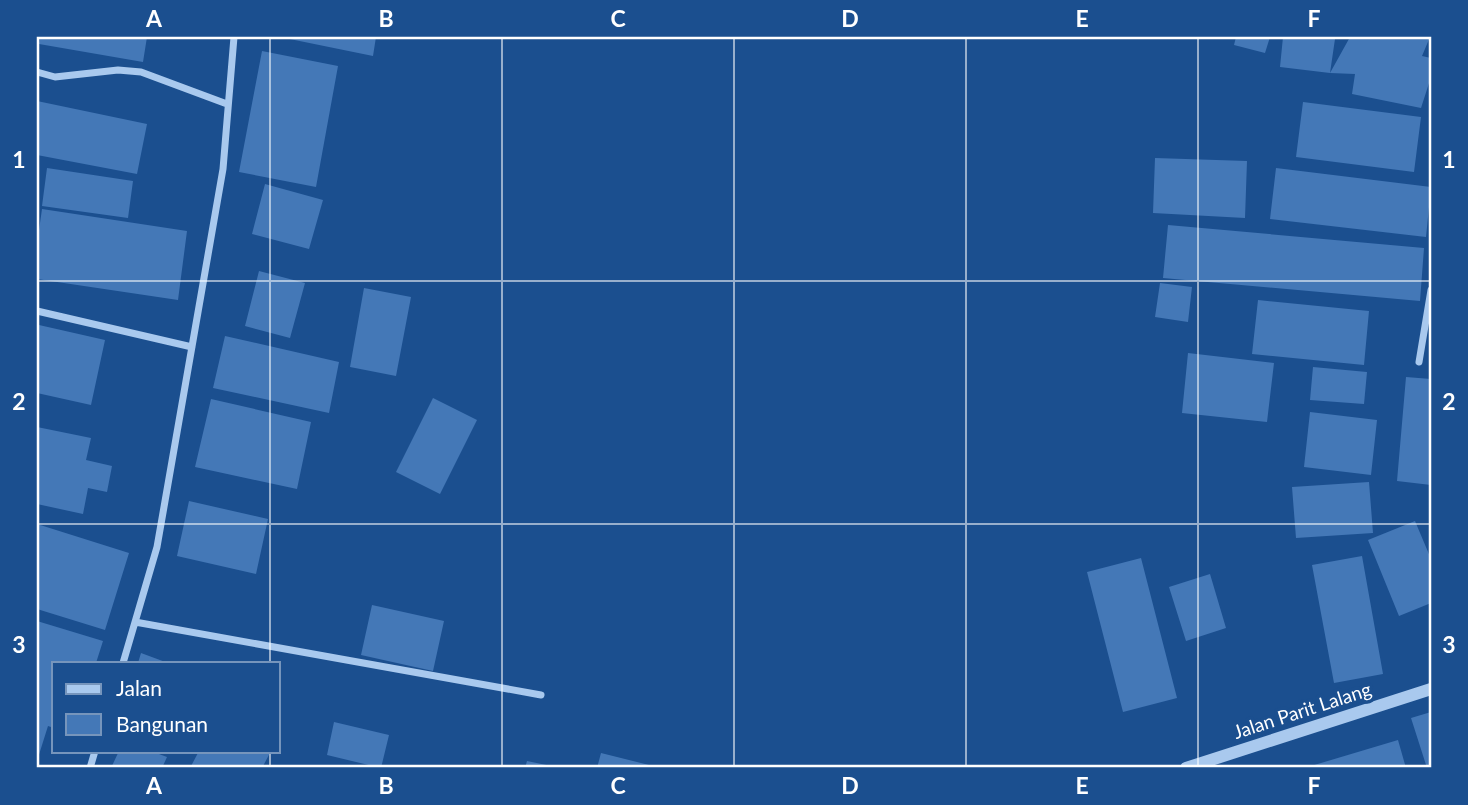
<svg xmlns="http://www.w3.org/2000/svg" width="1468" height="805" font-family="Lato,sans-serif">
	<rect width="100%" height="100%" fill="#1b4f8f"/>
	<!-- building -->
	<path fill="#4478b7" d="M 40,37 L 147,37 L 143,62 L 39,44 Z
		M 280,37 L 376,37 L 373,56 Z
		M 1236,37 L 1270,37 L 1265,53 L 1234,45 Z
		M 1283,37 L 1335,39 L 1330,73 L 1280,67 Z
		M 1350,37 L 1430,37 L 1422,56 L 1431,58 L 1431,77 L 1421,108 L 1352,94 L 1355,74 L 1330,73 Z
		M 262,51 L 338,66 L 316,187 L 239,172 Z
		M 37,101 L 147,124 L 137,174 L 37,155 Z
		M 1303,102 L 1421,117 L 1414,172 L 1296,157 Z
		M 1155,158 L 1247,161 L 1245,218 L 1153,213 Z
		M 47,168 L 133,181 L 128,218 L 42,206 Z
		M 1276,168 L 1431,187 L 1426,237 L 1270,219 Z
		M 265,184 L 323,200 L 309,249 L 252,234 Z
		M 42,209 L 187,231 L 178,300 L 37,279 L 37,244 Z
		M 1168,225 L 1424,248 L 1420,301 L 1163,278 Z
		M 259,271 L 305,283 L 290,338 L 245,326 Z
		M 1160,283 L 1192,287 L 1188,322 L 1155,317 Z
		M 364,288 L 411,297 L 396,376 L 350,367 Z
		M 1258,300 L 1369,311 L 1364,365 L 1252,354 Z
		M 39,325 L 105,340 L 91,405 L 37,393 L 37,337 Z
		M 225,336 L 339,362 L 329,413 L 213,388 Z
		M 1188,353 L 1274,363 L 1267,422 L 1182,413 Z
		M 1313,367 L 1367,372 L 1364,404 L 1310,400 Z
		M 1406,377 L 1431,379 L 1431,485 L 1397,481 Z
		M 433,398 L 477,420 L 440,494 L 396,472 Z
		M 211,399 L 311,422 L 297,489 L 195,467 Z
		M 1310,412 L 1377,420 L 1371,475 L 1304,467 Z
		M 37,427 L 91,438 L 86,460 L 112,466 L 107,492 L 88,488 L 83,514 L 37,504 Z
		M 1369,482 L 1373,533 L 1296,538 L 1292,487 Z
		M 189,501 L 268,519 L 256,574 L 177,556 Z
		M 1415,521 L 1431,559 L 1431,603 L 1399,616 L 1368,540 Z
		M 37,524 L 129,553 L 105,630 L 37,609 Z
		M 1362,556 L 1383,674 L 1334,683 L 1312,565 Z
		M 1141,558 L 1177,698 L 1123,712 L 1087,572 Z
		M 1210,574 L 1226,628 L 1186,641 L 1169,587 Z
		M 372,605 L 444,621 L 433,671 L 361,655 Z
		M 37,621 L 103,641 L 96,663 L 54,663 L 54,728 L 48,726 L 37,761 Z
		M 141,653 L 168,663 L 138,663 Z
		M 1431,712 L 1431,768 L 1427,768 L 1411,718 Z
		M 334,722 L 389,735 L 381,768 L 327,755 Z
		M 1398,740 L 1406,768 L 1311,768 L 1311,766 Z
		M 119,751 L 151,751 L 167,757 L 162,768 L 111,768 Z
		M 199,751 L 271,751 L 262,768 L 190,768 Z
		M 601,753 L 657,767 L 657,768 L 597,768 Z
		M 527,761 L 556,767 L 556,768 L 525,768 Z"/>
	<g fill="none" stroke-linecap="round" stroke-linejoin="round">
		<!-- minor -->
		<path stroke="#a9c9ee" stroke-width="7" d="M 37,72 L 55,77 L 118,70 L 141,72 L 227,104
			M 37,311 L 192,347
			M 1419,362 L 1431,290
			M 135,622 L 541,695
			M 123,663 L 157,547 L 223,169 L 234,37
			M 90,768 L 95,751"/>
		<!-- tertiary -->
		<path stroke="#a9c9ee" stroke-width="12" d="M 1186,768 L 1431,689"/>
	</g>
	<!-- grid -->
	<path fill="none" stroke="#fff" stroke-width="2" stroke-opacity="0.55" d="M 270,37 L 270,663M 502,37 L 502,768M 734,37 L 734,768M 966,37 L 966,768M 1198,37 L 1198,768M 37,281 L 1431,281M 37,524 L 1431,524M 270,751 L 270,768"/>
	<g text-anchor="middle" dominant-baseline="central" stroke-width="7" stroke-linejoin="round" paint-order="stroke">
		<!-- street labels -->
		<g font-size="19" fill="#fff" stroke="#1b4f8f">
			<text transform="translate(1302 710) rotate(-18)">Jalan Parit Lalang</text>
		</g>
	</g>
	<!-- border -->
	<rect width="1468" height="805" fill="none" stroke="#1b4f8f" stroke-width="77"/>
	<!-- legend -->
	<rect x="52" y="662" width="228" height="91" fill="#1b4f8f" stroke="#7695bc" stroke-width="2"/>
	<rect x="66" y="684" width="35" height="10" fill="#a9c9ee" stroke="#7695bc" stroke-width="2"/>
	<text x="116" y="696" font-size="21" fill="#ffffff">Jalan</text>
	<rect x="66" y="714" width="35" height="21" fill="#4478b7" stroke="#7695bc" stroke-width="2"/>
	<text x="116" y="732" font-size="21" fill="#ffffff">Bangunan</text>
	<rect x="38" y="38" width="1392" height="728" fill="none" stroke="#fff" stroke-width="2.5"/>
	<g font-size="23" text-anchor="middle" font-weight="bold" fill="#fff">
		<text x="154" y="27">A</text>
		<text x="386" y="27">B</text>
		<text x="618" y="27">C</text>
		<text x="850" y="27">D</text>
		<text x="1082" y="27">E</text>
		<text x="1314" y="27">F</text>
		<text x="19" y="168">1</text>
		<text x="1449" y="168">1</text>
		<text x="19" y="410">2</text>
		<text x="1449" y="410">2</text>
		<text x="19" y="653">3</text>
		<text x="1449" y="653">3</text>
		<text x="154" y="794">A</text>
		<text x="386" y="794">B</text>
		<text x="618" y="794">C</text>
		<text x="850" y="794">D</text>
		<text x="1082" y="794">E</text>
		<text x="1314" y="794">F</text>
	</g>
</svg>
